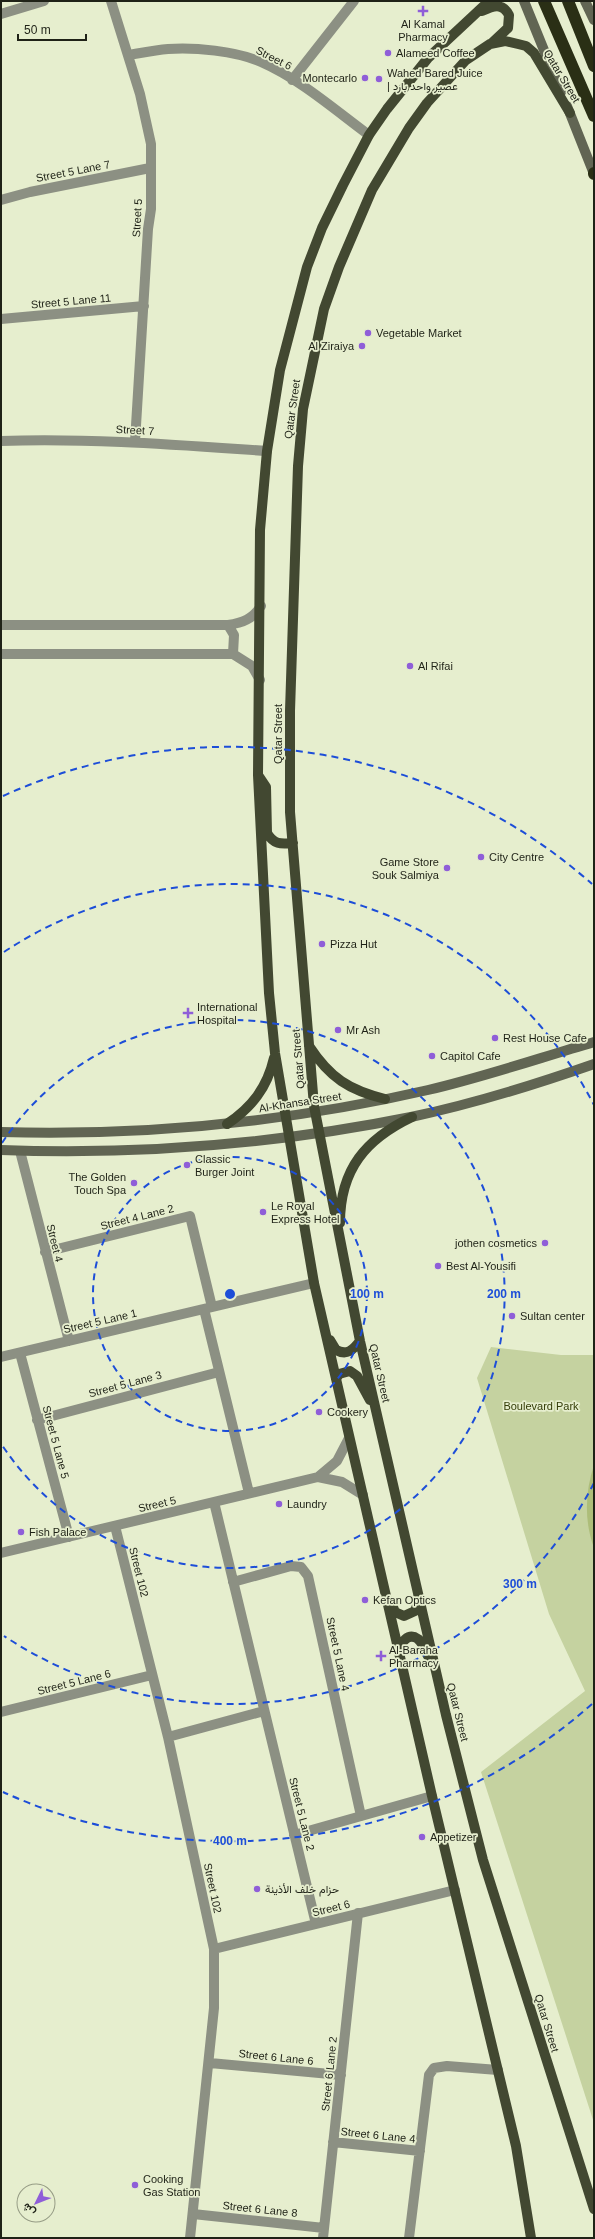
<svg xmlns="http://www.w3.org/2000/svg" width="595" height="2239" font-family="Arial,Vazirmatn,sans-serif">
	<rect width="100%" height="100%" fill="#e6eece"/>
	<!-- green -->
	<path fill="#c5d2a0" d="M 491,1347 L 561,1355 L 594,1355 L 594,2123 L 481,1772 L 585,1691 L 549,1614 L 477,1378 Z"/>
	<!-- water -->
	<path fill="#adbd79" d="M 594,1465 L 594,1548 C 584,1521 585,1492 594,1465 Z"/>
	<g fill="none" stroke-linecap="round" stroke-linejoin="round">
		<!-- street -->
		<path stroke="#8c9083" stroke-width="10" d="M 111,1 L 140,94 L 151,144 L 151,209 L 148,229 L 135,442
			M 1,14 L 44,1
			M 129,55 C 141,53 155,50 168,49 C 194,47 236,51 261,62 C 300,79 335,110 369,135
			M 292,80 L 354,1
			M 1,200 L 30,192 L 150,168
			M 1,319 L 144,306
			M 1,441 C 90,438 178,445 267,451
			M 1,625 L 228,625 C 242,623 253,619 261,606
			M 228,625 L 234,635 L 233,654
			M 1,654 L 233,654 L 252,666 L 260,680
			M 20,1151 L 69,1341
			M 45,1252 L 190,1216 L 212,1307
			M 204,1309 L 249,1493
			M 20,1353 L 69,1537
			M 1,1357 L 314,1283
			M 37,1420 L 219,1372
			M 318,1477 L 337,1461 L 349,1438
			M 214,1502 L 316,1924
			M 115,1526 L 168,1737 L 214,1949 L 214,2008 L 190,2238
			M 1,1553 L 318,1477 L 342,1482 L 363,1495
			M 233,1582 L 291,1566 L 301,1567 L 308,1576 L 361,1816
			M 1,1712 L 152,1675
			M 168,1737 L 264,1711
			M 294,1835 L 432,1796
			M 214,1949 L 455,1890
			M 210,2063 L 341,2075
			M 333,2142 L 420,2151
			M 193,2214 L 324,2228
			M 323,2238 L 358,1913
			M 409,2238 L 429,2075 L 434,2068 L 447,2066 L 498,2070"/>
		<!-- secondary -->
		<path stroke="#616553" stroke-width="10" d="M 524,1 L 561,92
			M 585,1 L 594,20
			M 567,106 L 594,174
			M 1,1132 C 144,1136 289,1122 428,1090 C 484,1077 539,1058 594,1042
			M 1,1150 C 138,1155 277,1144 411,1117 C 473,1104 534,1085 594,1064"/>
		<!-- primary -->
		<path stroke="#424831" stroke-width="10" d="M 489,1 L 428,58 L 387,109 L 369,135 L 343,185 L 322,228 L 307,267 L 280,370 L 267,451 L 260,530 L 258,775 L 269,993 L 275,1053 L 314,1283 L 432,1796 L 516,2146 L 531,2238
			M 482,11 C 493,6 502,2 509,15 L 508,28 L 492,43
			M 570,113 L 534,53 L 526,46 L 518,44 L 505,41 L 490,44 L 466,60 L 427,103 L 409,128 L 372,190 L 339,267 L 324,309 L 303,409 L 298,466 L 290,711 L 290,812 L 314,1106 L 360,1341 L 446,1715 L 483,1860 L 594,2209
			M 258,775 L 266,787 L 267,833 C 274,845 281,844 293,843
			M 309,1046 C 330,1078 349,1090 385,1099
			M 227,1124 C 252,1107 267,1088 274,1058
			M 340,1223 C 340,1169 366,1139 412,1117
			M 330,1340 L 336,1350 C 347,1356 353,1350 360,1341
			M 336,1379 L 339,1374 L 350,1371 L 357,1376 L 370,1400
			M 391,1602 L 395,1612 L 404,1616 L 415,1611 L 419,1600
			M 399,1652 C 400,1643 408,1632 418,1639 C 423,1643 425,1650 428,1656"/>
		<!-- highway -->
		<path stroke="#2a2f15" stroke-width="12" d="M 544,1 L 594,116
			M 568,1 L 594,66
			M 594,173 L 594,174"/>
	</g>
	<!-- distance rings -->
	<g fill="none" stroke="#1d4ed8" stroke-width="2" stroke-dasharray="7 5">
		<circle cx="230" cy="1294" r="137"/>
		<path d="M2 1143A274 274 0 1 1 2 1445"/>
		<path d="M594 1483A410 410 0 0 1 4 1636M4 952A410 410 0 0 1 594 1105"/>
		<path d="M592 1704A547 547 0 0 1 3 1792M3 796A547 547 0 0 1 592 884"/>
	</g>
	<!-- markers -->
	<g fill="#8f5ed8" stroke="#e6eece" stroke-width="1.5">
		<path d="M421 5h4v4h4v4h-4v4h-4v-4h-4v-4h4z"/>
		<circle cx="388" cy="53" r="4"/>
		<circle cx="365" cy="78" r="4"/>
		<circle cx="379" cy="79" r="4"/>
		<circle cx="368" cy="333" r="4"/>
		<circle cx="362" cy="346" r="4"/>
		<circle cx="410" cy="666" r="4"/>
		<circle cx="481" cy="857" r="4"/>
		<circle cx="447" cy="868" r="4"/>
		<circle cx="322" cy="944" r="4"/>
		<path d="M186 1007h4v4h4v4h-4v4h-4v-4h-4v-4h4z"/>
		<circle cx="338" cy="1030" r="4"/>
		<circle cx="495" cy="1038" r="4"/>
		<circle cx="432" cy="1056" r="4"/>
		<circle cx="187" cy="1165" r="4"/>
		<circle cx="134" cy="1183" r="4"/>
		<circle cx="263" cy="1212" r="4"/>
		<circle cx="545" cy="1243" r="4"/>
		<circle cx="438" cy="1266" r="4"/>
		<circle cx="512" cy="1316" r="4"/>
		<circle cx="319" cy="1412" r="4"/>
		<circle cx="279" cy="1504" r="4"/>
		<circle cx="21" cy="1532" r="4"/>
		<circle cx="365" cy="1600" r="4"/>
		<path d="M379 1650h4v4h4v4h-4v4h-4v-4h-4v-4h4z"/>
		<circle cx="422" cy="1837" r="4"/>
		<circle cx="257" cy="1889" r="4"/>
		<circle cx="135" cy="2185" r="4"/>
	</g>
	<g text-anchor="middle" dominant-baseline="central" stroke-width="3.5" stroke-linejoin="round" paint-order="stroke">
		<!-- poi labels -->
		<g font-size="11" fill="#1f2217" stroke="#e6eece" text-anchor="start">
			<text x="423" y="24" text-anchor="middle">Al Kamal<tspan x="423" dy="13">Pharmacy</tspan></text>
			<text x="396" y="53">Alameed Coffee</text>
			<text x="387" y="73">Wahed Bared Juice<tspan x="387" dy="13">| عصير واحد بارد</tspan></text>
			<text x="357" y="78" text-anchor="end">Montecarlo</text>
			<text x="376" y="333">Vegetable Market</text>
			<text x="354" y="346" text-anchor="end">Al Ziraiya</text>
			<text x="418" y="666">Al Rifai</text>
			<text x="489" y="857">City Centre</text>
			<text x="439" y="862" text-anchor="end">Game Store<tspan x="439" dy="13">Souk Salmiya</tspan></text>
			<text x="330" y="944">Pizza Hut</text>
			<text x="197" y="1007">International<tspan x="197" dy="13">Hospital</tspan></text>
			<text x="346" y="1030">Mr Ash</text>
			<text x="503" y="1038">Rest House Cafe</text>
			<text x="440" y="1056">Capitol Cafe</text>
			<text x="195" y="1159">Classic<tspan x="195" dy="13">Burger Joint</tspan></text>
			<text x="126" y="1177" text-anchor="end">The Golden<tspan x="126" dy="13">Touch Spa</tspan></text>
			<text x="271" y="1206">Le Royal<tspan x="271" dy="13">Express Hotel</tspan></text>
			<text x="537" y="1243" text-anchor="end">jothen cosmetics</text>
			<text x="446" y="1266">Best Al-Yousifi</text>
			<text x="520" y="1316">Sultan center</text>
			<text x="327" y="1412">Cookery</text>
			<text x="287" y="1504">Laundry</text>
			<text x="29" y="1532">Fish Palace</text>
			<text x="373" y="1600">Kefan Optics</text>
			<text x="389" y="1650">Al-Baraha<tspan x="389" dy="13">Pharmacy</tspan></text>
			<text x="430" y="1837">Appetizer</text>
			<text x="265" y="1889">حزام خلف الأذينة</text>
			<text x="143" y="2179">Cooking<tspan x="143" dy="13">Gas Station</tspan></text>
		</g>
		<!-- street labels -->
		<g font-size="11" fill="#1f2217" stroke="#e6eece">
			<text transform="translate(274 58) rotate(27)">Street 6</text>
			<text transform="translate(562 76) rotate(59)">Qatar Street</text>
			<text transform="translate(73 171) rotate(-11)">Street 5 Lane 7</text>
			<text transform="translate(137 218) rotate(-87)">Street 5</text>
			<text transform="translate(71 301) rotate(-5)">Street 5 Lane 11</text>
			<text transform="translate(292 409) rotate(-82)">Qatar Street</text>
			<text transform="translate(135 430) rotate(3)">Street 7</text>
			<text transform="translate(278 734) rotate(-90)">Qatar Street</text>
			<text transform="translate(298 1059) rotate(-95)">Qatar Street</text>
			<text transform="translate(300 1102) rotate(-9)">Al-Khansa Street</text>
			<text transform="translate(137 1217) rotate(-14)">Street 4 Lane 2</text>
			<text transform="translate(55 1243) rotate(76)">Street 4</text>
			<text transform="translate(100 1321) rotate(-13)">Street 5 Lane 1</text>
			<text transform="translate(380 1373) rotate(77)">Qatar Street</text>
			<text transform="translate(125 1384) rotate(-15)">Street 5 Lane 3</text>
			<text transform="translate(56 1442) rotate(75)">Street 5 Lane 5</text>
			<text transform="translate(157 1504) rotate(-13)">Street 5</text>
			<text transform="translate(139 1572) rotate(76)">Street 102</text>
			<text transform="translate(338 1654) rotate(78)">Street 5 Lane 4</text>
			<text transform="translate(74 1682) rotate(-14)">Street 5 Lane 6</text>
			<text transform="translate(458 1712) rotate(76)">Qatar Street</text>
			<text transform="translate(302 1814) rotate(76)">Street 5 Lane 2</text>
			<text transform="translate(213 1888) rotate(78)">Street 102</text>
			<text transform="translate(331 1908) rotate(-14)">Street 6</text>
			<text transform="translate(547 2023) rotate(73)">Qatar Street</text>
			<text transform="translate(276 2057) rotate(6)">Street 6 Lane 6</text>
			<text transform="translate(329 2074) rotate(-84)">Street 6 Lane 2</text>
			<text transform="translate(378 2135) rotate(6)">Street 6 Lane 4</text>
			<text transform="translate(260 2209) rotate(6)">Street 6 Lane 8</text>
		</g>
		<!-- park labels -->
		<g font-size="11" fill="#343d08" stroke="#e6eece">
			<text x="541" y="1406">Boulevard Park</text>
		</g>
	</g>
	<circle cx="230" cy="1294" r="6" fill="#1d4ed8" stroke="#e6eece" stroke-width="2"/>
	<g font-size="12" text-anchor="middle" font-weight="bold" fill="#1d4ed8" stroke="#e6eece" stroke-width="3.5" stroke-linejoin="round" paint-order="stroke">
		<text x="367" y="1298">100 m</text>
		<text x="504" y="1298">200 m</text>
		<text x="520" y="1588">300 m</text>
		<text x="230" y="1845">400 m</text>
	</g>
	<!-- border -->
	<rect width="595" height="2239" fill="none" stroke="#1f2217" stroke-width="4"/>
	<!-- north arrow -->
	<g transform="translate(36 2203) rotate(227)"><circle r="19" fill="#e6eece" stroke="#969c85"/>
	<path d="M0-3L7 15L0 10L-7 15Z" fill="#8f5ed8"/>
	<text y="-6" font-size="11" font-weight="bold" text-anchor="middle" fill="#1f2217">ش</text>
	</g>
	<!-- scale -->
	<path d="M18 34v6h68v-6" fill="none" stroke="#1f2217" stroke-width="2"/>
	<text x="24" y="34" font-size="12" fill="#1f2217" stroke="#e6eece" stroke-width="3" paint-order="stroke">50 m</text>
</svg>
